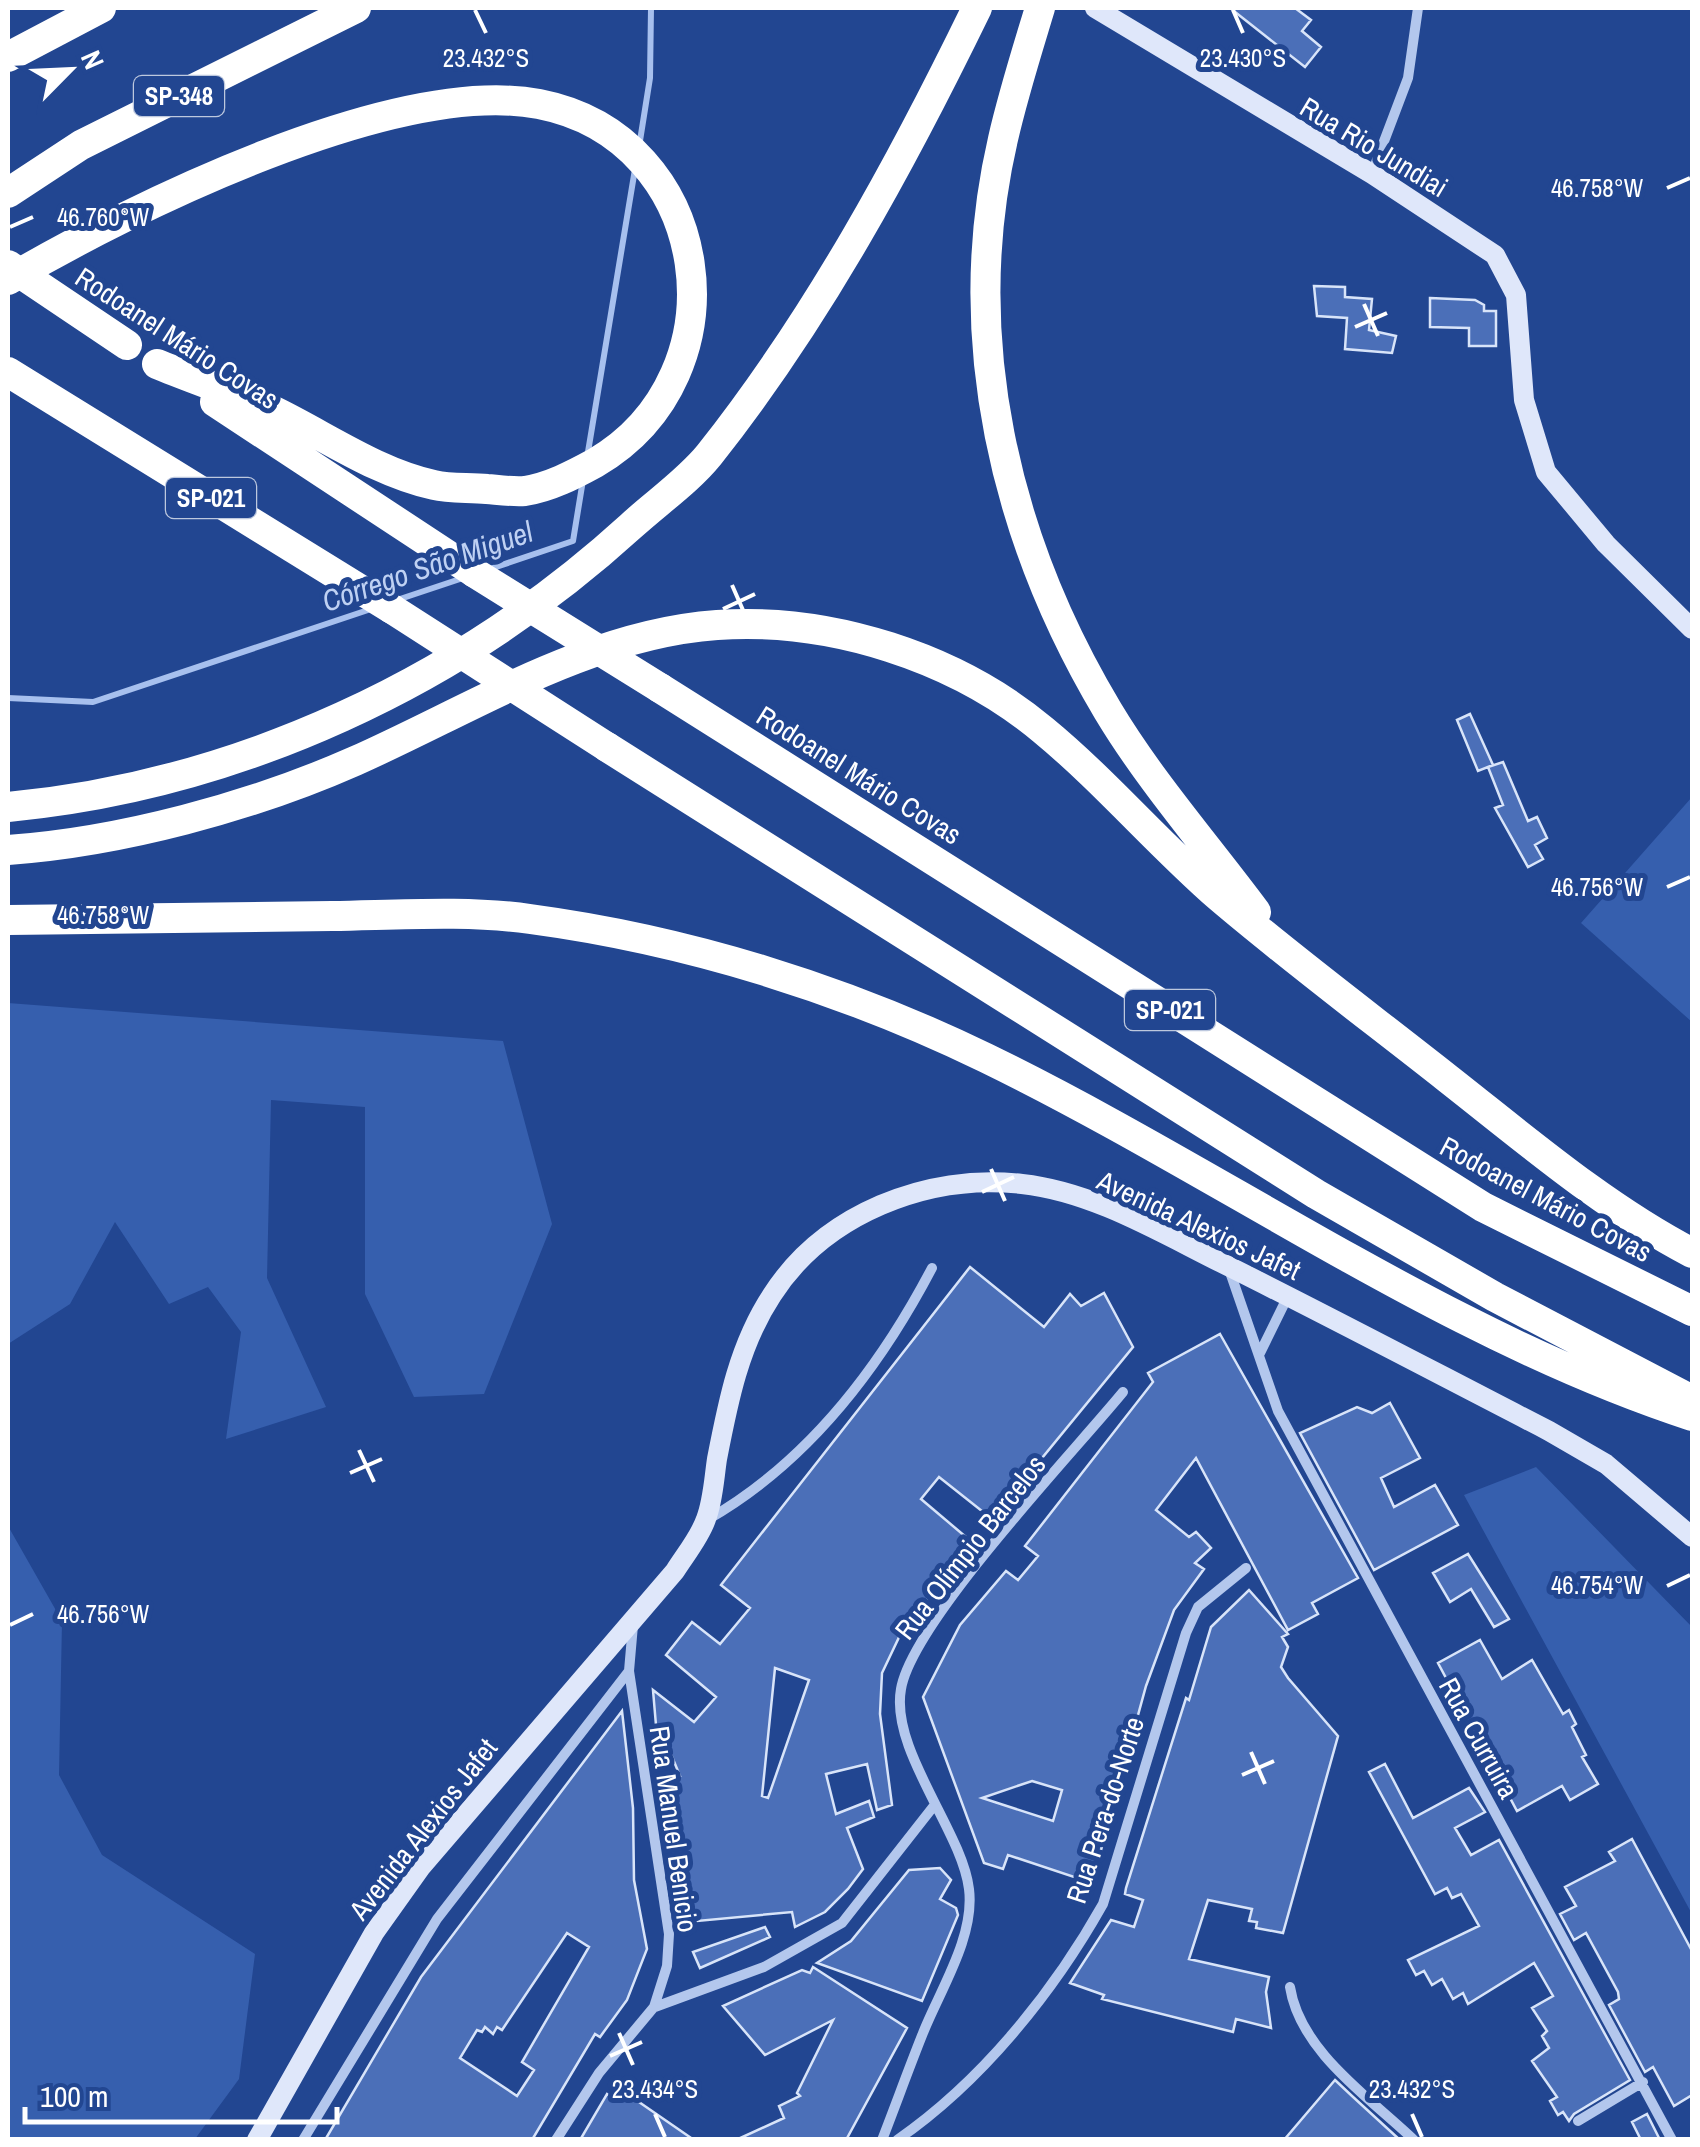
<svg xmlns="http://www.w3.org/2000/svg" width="1700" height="2147" font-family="'Archivo Narrow',sans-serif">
	<rect width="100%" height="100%" fill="#224691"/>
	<!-- green -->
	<path fill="#365fae" d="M 1692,797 L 1692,1022 L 1581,923 Z
		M 8,1003 L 503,1041 L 552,1224 L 484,1394 L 414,1397 L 365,1294 L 365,1107 L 271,1100 L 267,1278 L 326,1407 L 226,1439 L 241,1332 L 208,1287 L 169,1304 L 115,1222 L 70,1304 L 8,1344 Z
		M 1536,1467 L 1692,1627 L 1692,1914 L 1464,1495 Z
		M 8,1526 L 62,1621 L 59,1775 L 102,1855 L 255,1954 L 239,2079 L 195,2139 L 8,2139 Z"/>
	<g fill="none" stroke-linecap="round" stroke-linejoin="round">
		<!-- stream -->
		<path stroke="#a7c0ee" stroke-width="6" d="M 639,147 L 650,78 L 651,8
			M 587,458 L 635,169
			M 487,570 L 573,541 L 583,480
			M 397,600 L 466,577
			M 8,698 L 93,702 L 371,609"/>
	</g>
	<!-- building -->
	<path fill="#4b6fb8" stroke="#d8e4f9" stroke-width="2.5" fill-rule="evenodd" d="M 1230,8 L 1295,8 L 1311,20 L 1302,31 L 1321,47 L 1305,67 Z
		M 1314,286 L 1345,287 L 1345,297 L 1372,299 L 1369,330 L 1396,336 L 1392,353 L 1345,349 L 1347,318 L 1317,316 Z
		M 1430,298 L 1475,300 L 1484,305 L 1484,311 L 1496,311 L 1496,346 L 1469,346 L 1469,328 L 1430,327 Z
		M 1470,714 L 1493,765 L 1478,771 L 1457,720 Z
		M 1503,762 L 1528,821 L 1537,817 L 1547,838 L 1535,845 L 1543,859 L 1528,867 L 1495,808 L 1503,805 L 1488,767 Z
		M 970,1267 L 1044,1327 L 1070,1294 L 1081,1306 L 1104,1293 L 1133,1347 L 992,1519 L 939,1477 L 921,1499 L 973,1543 L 902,1631 L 882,1673 L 880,1714 L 892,1805 L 877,1810 L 867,1764 L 826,1774 L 836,1814 L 869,1801 L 874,1817 L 847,1828 L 863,1869 L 848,1889 L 825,1912 L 795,1927 L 792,1912 L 676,1923 L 662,1783 L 680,1776 L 664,1737 L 657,1737 L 653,1690 L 694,1722 L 716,1697 L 666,1655 L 692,1622 L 720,1644 L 750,1608 L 721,1585 ZM 775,1668 L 809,1680 L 768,1798 L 762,1796 Z
		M 1220,1334 L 1358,1578 L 1312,1603 L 1318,1614 L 1288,1630 L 1196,1458 L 1156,1510 L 1189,1537 L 1196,1532 L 1211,1548 L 1195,1563 L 1204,1569 L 1174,1610 L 1146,1686 L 1092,1883 L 1008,1855 L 1003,1869 L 984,1863 L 923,1697 L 960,1625 L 1006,1571 L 1018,1580 L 1038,1556 L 1025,1546 L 1153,1382 L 1148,1373 ZM 1032,1781 L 1062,1790 L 1053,1821 L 982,1798 Z
		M 1390,1403 L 1420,1458 L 1381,1478 L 1394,1507 L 1435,1485 L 1458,1525 L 1374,1570 L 1300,1433 L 1357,1407 L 1372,1413 Z
		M 1468,1554 L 1509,1619 L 1494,1627 L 1471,1589 L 1450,1602 L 1433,1573 Z
		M 1249,1590 L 1288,1634 L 1282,1637 L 1288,1647 L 1281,1667 L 1288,1678 L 1338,1736 L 1283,1933 L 1256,1928 L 1257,1922 L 1249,1921 L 1252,1909 L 1208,1900 L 1189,1959 L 1269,1977 L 1266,1992 L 1271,2028 L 1236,2019 L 1233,2032 L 1102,1999 L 1104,1995 L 1070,1983 L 1111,1920 L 1134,1927 L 1143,1900 L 1125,1894 L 1126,1888 L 1186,1698 L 1189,1700 L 1211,1627 Z
		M 1480,1640 L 1502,1679 L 1532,1660 L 1563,1714 L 1569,1710 L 1576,1724 L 1572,1727 L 1586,1755 L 1582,1757 L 1598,1784 L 1570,1800 L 1562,1786 L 1517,1811 L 1438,1663 Z
		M 622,1711 L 633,1808 L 634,1880 L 647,1949 L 627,2000 L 600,2037 L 595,2034 L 532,2140 L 325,2140 L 421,1977 ZM 567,1933 L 589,1947 L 522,2062 L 534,2070 L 517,2096 L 460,2058 L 477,2030 L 482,2032 L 485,2027 L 493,2034 L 497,2027 L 502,2030 Z
		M 1385,1764 L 1413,1818 L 1469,1788 L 1485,1812 L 1455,1828 L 1471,1855 L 1499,1840 L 1630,2080 L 1574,2114 L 1569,2121 L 1563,2112 L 1558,2115 L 1550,2101 L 1557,2097 L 1532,2061 L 1549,2048 L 1542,2036 L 1547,2031 L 1532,2008 L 1553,1996 L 1534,1963 L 1468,2004 L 1463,1993 L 1453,1999 L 1442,1979 L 1432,1985 L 1424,1971 L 1416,1975 L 1408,1960 L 1479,1926 L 1461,1894 L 1452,1898 L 1447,1888 L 1435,1894 L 1369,1772 Z
		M 1632,1839 L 1692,1951 L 1692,2095 L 1674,2106 L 1653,2067 L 1645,2072 L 1609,2005 L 1619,1999 L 1618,1992 L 1586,1933 L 1574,1940 L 1560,1914 L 1576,1906 L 1565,1887 L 1615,1861 L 1609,1852 Z
		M 940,1868 L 951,1880 L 940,1899 L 956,1908 L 958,1915 L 922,2001 L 817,1963 L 851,1941 L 909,1870 Z
		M 765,1927 L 770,1937 L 700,1968 L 693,1952 Z
		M 813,1967 L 907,2028 L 846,2140 L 736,2140 L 784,2118 L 779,2106 L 800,2096 L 797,2093 L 833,2020 L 765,2055 L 723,2006 L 802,1970 L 810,1973 Z
		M 1335,2080 L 1352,2096 L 1400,2140 L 1284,2140 Z
		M 623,2091 L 694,2140 L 580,2140 L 607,2094 L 617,2101 Z
		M 1647,2114 L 1660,2140 L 1641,2140 L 1632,2122 Z"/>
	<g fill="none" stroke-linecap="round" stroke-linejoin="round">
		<!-- street -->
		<path stroke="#b3c7ed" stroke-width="10" d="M 1372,173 L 1408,78 L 1418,8
			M 1229,1269 L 1278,1411 L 1672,2140
			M 1260,1353 L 1288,1296
			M 707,1520 C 807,1463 879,1369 932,1268
			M 1290,1987 C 1300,2051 1369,2097 1414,2140
			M 655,2007 L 764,1967 L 842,1923 L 933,1807
			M 1578,2121 L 1643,2082
			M 303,2140 L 437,1919 L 629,1671 L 633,1625
			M 556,2140 L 599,2073 L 654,2007 L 667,1966 L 669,1934 L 629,1671
			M 882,2140 C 896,2104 909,2068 923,2033 C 940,1990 975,1937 969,1889 C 962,1831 890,1750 901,1689 C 912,1622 1073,1453 1123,1392
			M 897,2140 C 981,2082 1053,1993 1103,1904 L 1186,1633 L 1198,1607 L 1246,1568"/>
		<!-- secondary -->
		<path stroke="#dfe7fa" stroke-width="20" d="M 1095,8 L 1372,174 L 1495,255 L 1516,295 L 1524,400 L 1546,472 L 1606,544 L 1692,629
			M 257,2140 L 374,1933 L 421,1867 L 675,1571 C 685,1555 700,1537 706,1519 C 713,1501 714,1479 717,1459 C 728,1402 739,1345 772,1295 C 824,1214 927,1173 1022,1184 C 1096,1192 1166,1236 1232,1268 C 1338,1321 1444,1377 1549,1431 L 1606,1464 L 1692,1537"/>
		<!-- highway -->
		<path stroke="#fff" stroke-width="30" d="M 1040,8 C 1027,51 1013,95 1003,139 C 957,337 1005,539 1108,711 C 1150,781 1207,846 1256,912
			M 8,57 L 101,8
			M 8,193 L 81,145 L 356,8
			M 8,280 C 132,207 396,77 539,104 C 714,138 747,374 595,463 C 573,475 550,487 525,491 C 513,492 499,490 487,489 C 470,487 451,489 434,485 C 378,473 327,437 276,412 C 238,394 196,380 157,364
			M 8,372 L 392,609
			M 215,402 L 475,573
			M 660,688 L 1483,1207 L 1692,1311
			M 607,747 L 1316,1194 L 1495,1297 L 1692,1400
			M 8,807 C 239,785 460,682 631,526 C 656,503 688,481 709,455 C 817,319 902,162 977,8
			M 8,850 C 120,842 251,807 355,761 C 470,710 588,634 717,625 C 830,617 956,657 1043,730 C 1105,781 1158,844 1219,897 C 1293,960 1371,1018 1447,1078 C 1526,1140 1604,1207 1692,1253
			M 8,920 C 116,918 224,917 332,916 C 397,915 467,910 530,919 C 687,940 844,989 986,1058 C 1220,1172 1446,1336 1692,1416"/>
		<!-- highway-bridge -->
		<path stroke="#fff" stroke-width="30" d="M 8,265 L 127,345
			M 475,573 L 660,688
			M 392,609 L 607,747"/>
	</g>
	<!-- ticks -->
	<path fill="none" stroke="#fff" stroke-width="4" d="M 475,10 L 486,33M 1233,10 L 1243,33M 1667,188 L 1690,178M 10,227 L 33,217M 1364,304 L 1378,336M 1355,327 L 1387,313M 732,585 L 746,617M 723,609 L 755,594M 1667,887 L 1690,877M 10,926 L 33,916M 991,1169 L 1005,1201M 982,1192 L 1014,1177M 359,1450 L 374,1482M 350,1473 L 382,1459M 1667,1586 L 1690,1575M 10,1625 L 33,1614M 1251,1752 L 1265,1784M 1242,1775 L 1274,1761M 619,2033 L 633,2065M 610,2056 L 642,2042M 655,2114 L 665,2137M 1412,2114 L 1422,2137"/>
	<g text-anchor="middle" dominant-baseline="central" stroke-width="10" stroke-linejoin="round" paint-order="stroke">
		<!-- shield labels -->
		<g fill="#224691" stroke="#bdc8de" stroke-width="2.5">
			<rect x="134" y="76" width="90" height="40" rx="8"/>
			<rect x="166" y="478" width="90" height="40" rx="8"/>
			<rect x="1125" y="990" width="90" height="40" rx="8"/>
		</g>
		<g font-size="25" font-weight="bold" fill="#fff">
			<text x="179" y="96">SP-348</text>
			<text x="211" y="498">SP-021</text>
			<text x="1170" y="1010">SP-021</text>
		</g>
		<!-- street labels -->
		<g font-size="28" fill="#fff" stroke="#224691">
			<text transform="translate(1374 147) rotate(31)">Rua Rio Jundiai</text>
			<text transform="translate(177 338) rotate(33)">Rodoanel Mário Covas</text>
			<text transform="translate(859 775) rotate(32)">Rodoanel Mário Covas</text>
			<text transform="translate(1546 1199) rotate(28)">Rodoanel Mário Covas</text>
			<text transform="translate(1199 1225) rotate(25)">Avenida Alexios Jafet</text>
			<text transform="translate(970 1547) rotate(-52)">Rua Olímpio Barcelos</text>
			<text transform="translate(1479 1738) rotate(61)">Rua Curruira</text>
			<text transform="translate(1105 1810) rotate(-72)">Rua Pera-do-Norte</text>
			<text transform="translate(423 1829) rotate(-52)">Avenida Alexios Jafet</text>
			<text transform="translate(674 1829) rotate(82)">Rua Manuel Benicio</text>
		</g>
		<!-- water labels -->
		<g font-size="30" font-style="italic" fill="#bfd1f3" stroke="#224691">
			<text transform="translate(427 566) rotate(-19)">Córrego São Miguel</text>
		</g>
	</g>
	<g font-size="25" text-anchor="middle" fill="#fff" stroke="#224691" stroke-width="10" stroke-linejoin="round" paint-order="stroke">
		<text x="486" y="67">23.432°S</text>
		<text x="1243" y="67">23.430°S</text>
		<text x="1597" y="197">46.758°W</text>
		<text x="103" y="226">46.760°W</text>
		<text x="1597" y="896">46.756°W</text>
		<text x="103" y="924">46.758°W</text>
		<text x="1597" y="1594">46.754°W</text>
		<text x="103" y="1623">46.756°W</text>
		<text x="655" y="2098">23.434°S</text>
		<text x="1412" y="2098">23.432°S</text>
	</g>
	<!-- border -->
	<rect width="1700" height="2147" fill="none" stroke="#ffffff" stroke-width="20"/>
	<!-- north arrow -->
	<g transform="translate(70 70) rotate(66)" stroke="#224691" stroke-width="8" paint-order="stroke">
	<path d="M0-8L18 38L0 25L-18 38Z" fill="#ffffff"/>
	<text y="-15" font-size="28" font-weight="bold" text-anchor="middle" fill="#ffffff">N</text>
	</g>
	<!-- scale -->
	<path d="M25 2107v15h312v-15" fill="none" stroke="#ffffff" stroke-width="5"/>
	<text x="40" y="2107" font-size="30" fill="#ffffff" stroke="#224691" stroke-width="8" paint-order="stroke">100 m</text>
</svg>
